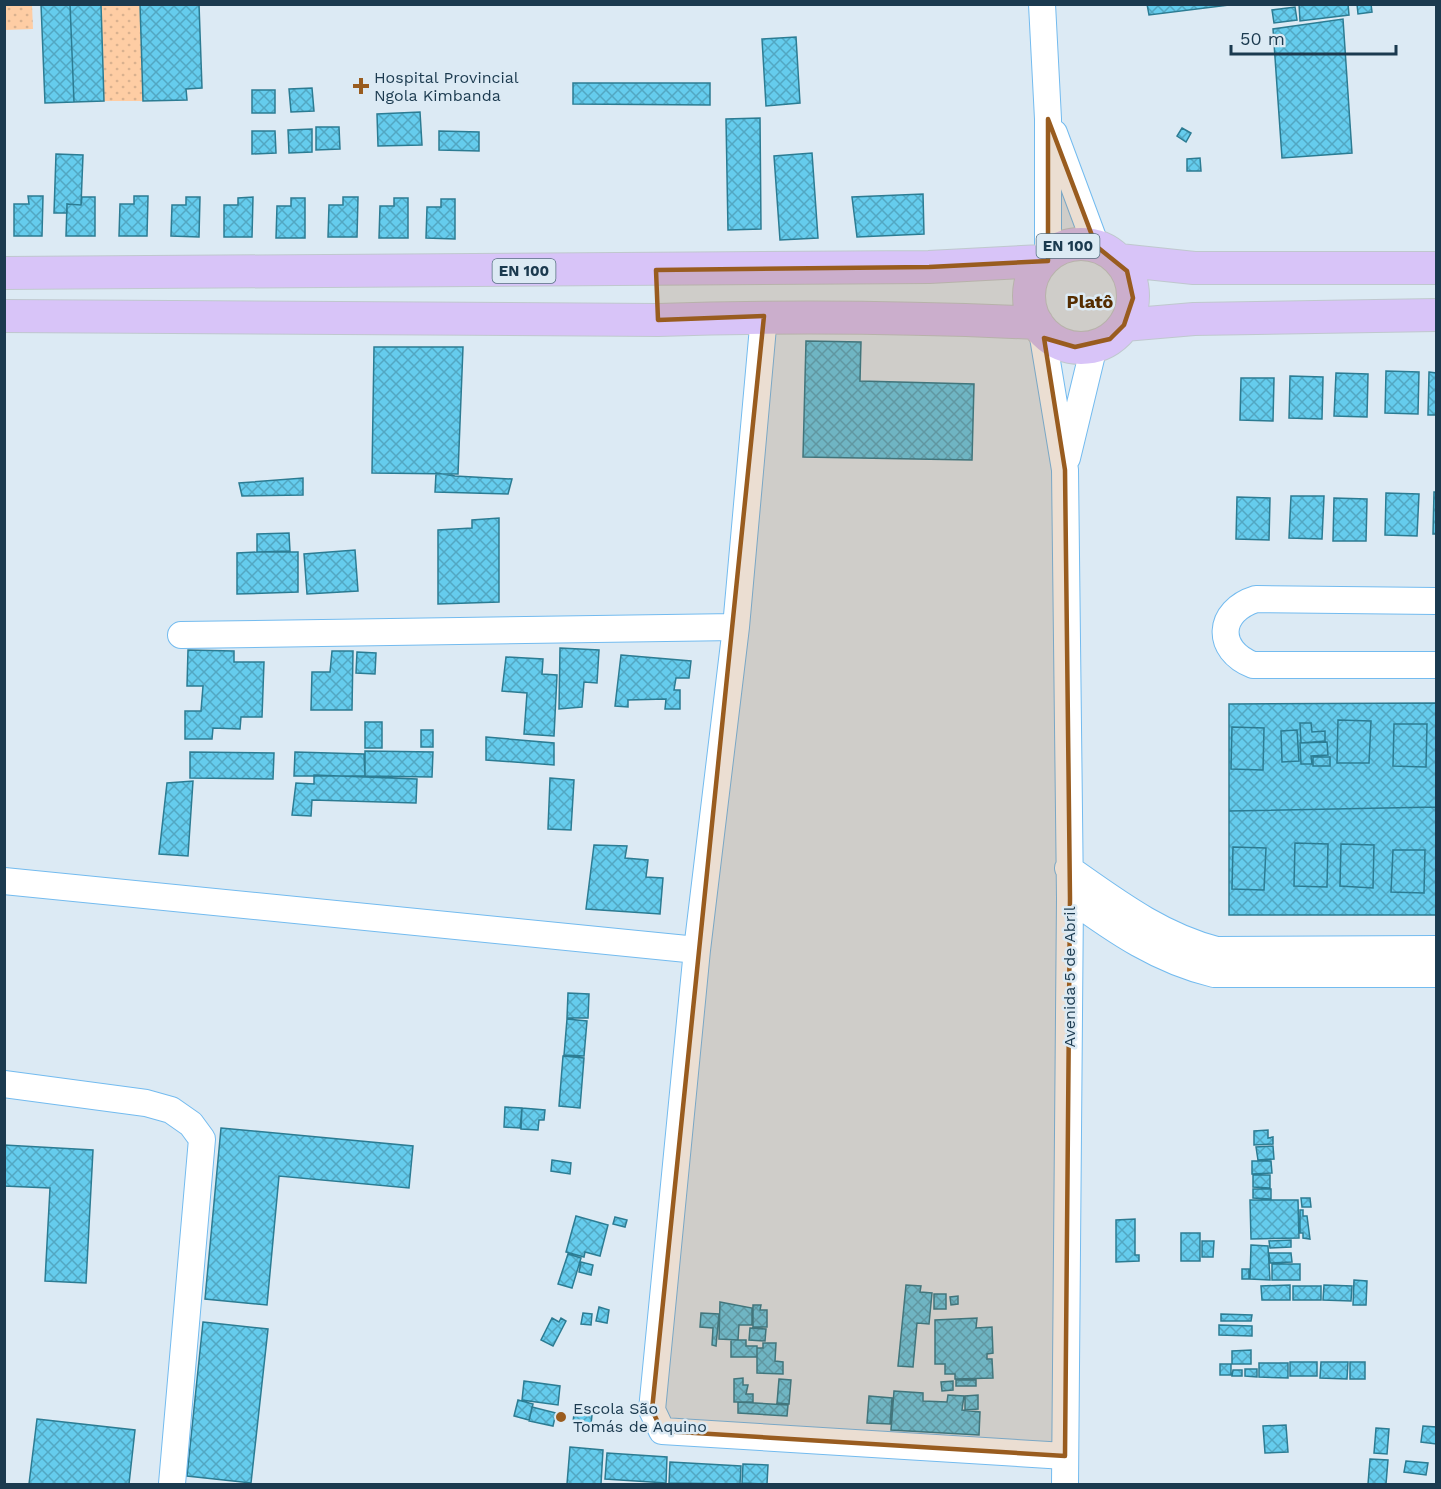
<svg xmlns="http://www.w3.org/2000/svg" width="1441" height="1489" font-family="'Work Sans',sans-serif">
	<defs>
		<pattern id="garden-dots" width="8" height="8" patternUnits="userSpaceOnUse" patternTransform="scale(1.5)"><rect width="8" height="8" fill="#fecda4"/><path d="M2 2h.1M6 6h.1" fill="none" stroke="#d9b18f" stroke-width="1.8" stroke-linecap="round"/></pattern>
		<pattern id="building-cross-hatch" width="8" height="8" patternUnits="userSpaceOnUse" patternTransform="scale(1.5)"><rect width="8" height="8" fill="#65cced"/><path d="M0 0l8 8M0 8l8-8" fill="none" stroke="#52a7c2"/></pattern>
	</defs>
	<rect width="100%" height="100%" fill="#dceaf4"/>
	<!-- garden -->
	<path fill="url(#garden-dots)" d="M 4,5 L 32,5 L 33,29 L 5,30 Z
		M 101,5 L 140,5 L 143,101 L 104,101 Z"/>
	<!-- building -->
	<path fill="url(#building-cross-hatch)" stroke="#2c7c93" stroke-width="1.5" d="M 41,4 L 70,4 L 74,102 L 45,103 Z
		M 70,4 L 101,4 L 104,101 L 74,102 Z
		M 140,4 L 199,4 L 202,88 L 186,89 L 187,100 L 143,101 Z
		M 1147,4 L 1237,4 L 1149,15 Z
		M 1299,4 L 1348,4 L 1349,15 L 1300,21 Z
		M 1357,4 L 1371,4 L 1372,12 L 1358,14 Z
		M 1295,7 L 1297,20 L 1274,23 L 1272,10 Z
		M 1343,19 L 1352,153 L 1282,158 L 1273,29 Z
		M 796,37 L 800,103 L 766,106 L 762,39 Z
		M 573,83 L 710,83 L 710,105 L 573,104 Z
		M 312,88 L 314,111 L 291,112 L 289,89 Z
		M 252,90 L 275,90 L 275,113 L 252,113 Z
		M 420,112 L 422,145 L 378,146 L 377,114 Z
		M 760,118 L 761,229 L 728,230 L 726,119 Z
		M 316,127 L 339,127 L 340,149 L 316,150 Z
		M 1182,128 L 1191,133 L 1186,142 L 1177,136 Z
		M 312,129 L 312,152 L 289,153 L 288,130 Z
		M 252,131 L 275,131 L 276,153 L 252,154 Z
		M 439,131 L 479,132 L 479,151 L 439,150 Z
		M 812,153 L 818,238 L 780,240 L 774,156 Z
		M 56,154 L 83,155 L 81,205 L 67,204 L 67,213 L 54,213 Z
		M 1200,158 L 1201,171 L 1187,171 L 1187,159 Z
		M 923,194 L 924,234 L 857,237 L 852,197 Z
		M 28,196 L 43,196 L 42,236 L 14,236 L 14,204 L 29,204 Z
		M 134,196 L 148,196 L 147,236 L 119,236 L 120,204 L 134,204 Z
		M 82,197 L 95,197 L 95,236 L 66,236 L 67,204 L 81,205 Z
		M 186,197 L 200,197 L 199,237 L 171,236 L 172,205 L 186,205 Z
		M 253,197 L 252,237 L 224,237 L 224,205 L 238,205 L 238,198 Z
		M 343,197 L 358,197 L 357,237 L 328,237 L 329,205 L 343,205 Z
		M 291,198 L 305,198 L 305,238 L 276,238 L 277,206 L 291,206 Z
		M 394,198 L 408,198 L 408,238 L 379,238 L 380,206 L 394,206 Z
		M 441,199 L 455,199 L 455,239 L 426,238 L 427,207 L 441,207 Z
		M 806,341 L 861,342 L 860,381 L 974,384 L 972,460 L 803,457 Z
		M 374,347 L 463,347 L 458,474 L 372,473 Z
		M 1386,371 L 1419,372 L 1418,414 L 1385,413 Z
		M 1429,372 L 1436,373 L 1436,415 L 1428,415 Z
		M 1336,373 L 1368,374 L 1367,417 L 1334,416 Z
		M 1290,376 L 1323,377 L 1322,419 L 1289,418 Z
		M 1241,378 L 1274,378 L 1273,421 L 1240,420 Z
		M 436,473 L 455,476 L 512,479 L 508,494 L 435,492 Z
		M 303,478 L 303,495 L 242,496 L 239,483 Z
		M 1434,492 L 1436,492 L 1436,534 L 1433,534 Z
		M 1386,493 L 1419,494 L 1417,536 L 1385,535 Z
		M 1291,496 L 1324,496 L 1322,539 L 1289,538 Z
		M 1237,497 L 1270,498 L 1269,540 L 1236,539 Z
		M 1334,498 L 1367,499 L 1366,541 L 1333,541 Z
		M 499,518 L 499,602 L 438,604 L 438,530 L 472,528 L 472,520 Z
		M 289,533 L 290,551 L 257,552 L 257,534 Z
		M 355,550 L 358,591 L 307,594 L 304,554 Z
		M 257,552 L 298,552 L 298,592 L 237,594 L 237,553 Z
		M 560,648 L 599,650 L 597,683 L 584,682 L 582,707 L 559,709 Z
		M 188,650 L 234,651 L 234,662 L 264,662 L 262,717 L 241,717 L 240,729 L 213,728 L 212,739 L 185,739 L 185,711 L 201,711 L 203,686 L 187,686 Z
		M 332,651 L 353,651 L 352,710 L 311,710 L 312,672 L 330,672 Z
		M 357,652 L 376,653 L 375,674 L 356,673 Z
		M 621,655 L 691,661 L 689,678 L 676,678 L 674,690 L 680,690 L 680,709 L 665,709 L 666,699 L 628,700 L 628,707 L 615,706 Z
		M 506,657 L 543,659 L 542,674 L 557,675 L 554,736 L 524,734 L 527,693 L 502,691 Z
		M 1436,703 L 1436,807 L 1229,811 L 1229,704 Z
		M 1338,720 L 1371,721 L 1369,763 L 1337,763 Z
		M 365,722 L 382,722 L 382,748 L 365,748 Z
		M 1300,723 L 1311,723 L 1312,732 L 1325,731 L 1325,741 L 1301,743 Z
		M 1394,724 L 1427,724 L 1426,767 L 1393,766 Z
		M 1232,727 L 1264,728 L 1263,770 L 1231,769 Z
		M 421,730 L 433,730 L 433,747 L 421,747 Z
		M 1297,730 L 1299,761 L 1282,762 L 1281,731 Z
		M 486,737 L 554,743 L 554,765 L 486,760 Z
		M 1327,742 L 1328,755 L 1311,756 L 1312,764 L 1301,764 L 1300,743 Z
		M 365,751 L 433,752 L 432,777 L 365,776 Z
		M 190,752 L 274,753 L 273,779 L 190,778 Z
		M 295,752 L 364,754 L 365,776 L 294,776 Z
		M 1313,757 L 1330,757 L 1330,766 L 1313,766 Z
		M 314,775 L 417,779 L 416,803 L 312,800 L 311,816 L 292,815 L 296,783 L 314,784 Z
		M 550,778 L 574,780 L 571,830 L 548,829 Z
		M 193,781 L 188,856 L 159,854 L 167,783 Z
		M 1436,807 L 1436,915 L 1229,915 L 1229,811 Z
		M 1295,843 L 1328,844 L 1327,887 L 1294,886 Z
		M 1341,844 L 1374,845 L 1373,888 L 1340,886 Z
		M 594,845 L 627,846 L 625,858 L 648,860 L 646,877 L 663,878 L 660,914 L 586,909 Z
		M 1233,847 L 1266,848 L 1264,890 L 1232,889 Z
		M 1393,850 L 1425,850 L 1424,893 L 1391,892 Z
		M 568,993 L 589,994 L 588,1018 L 567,1018 Z
		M 567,1019 L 587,1021 L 584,1056 L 564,1055 Z
		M 563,1056 L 584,1058 L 580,1108 L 559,1106 Z
		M 505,1107 L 522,1108 L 520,1128 L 504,1127 Z
		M 522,1108 L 545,1110 L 544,1120 L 539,1120 L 538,1130 L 521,1129 Z
		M 221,1128 L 413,1146 L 409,1188 L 279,1176 L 267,1305 L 205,1299 Z
		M 1268,1130 L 1268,1138 L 1273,1137 L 1273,1144 L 1254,1145 L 1254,1131 Z
		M 4,1145 L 93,1150 L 86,1283 L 45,1281 L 50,1188 L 4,1186 Z
		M 1273,1146 L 1274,1159 L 1258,1160 L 1256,1147 Z
		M 552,1160 L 571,1163 L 570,1174 L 551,1171 Z
		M 1252,1161 L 1271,1161 L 1272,1173 L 1252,1174 Z
		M 1253,1175 L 1270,1175 L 1270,1188 L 1253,1187 Z
		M 1253,1189 L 1271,1189 L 1271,1199 L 1253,1198 Z
		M 1301,1198 L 1310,1198 L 1311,1207 L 1302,1207 Z
		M 1250,1200 L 1298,1200 L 1299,1238 L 1251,1239 Z
		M 1300,1210 L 1303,1210 L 1303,1216 L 1307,1216 L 1310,1239 L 1303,1238 L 1303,1233 L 1300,1233 Z
		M 576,1216 L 608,1225 L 600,1256 L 585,1252 L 584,1257 L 566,1252 Z
		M 615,1217 L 627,1220 L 625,1227 L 613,1224 Z
		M 1135,1219 L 1135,1255 L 1139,1255 L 1139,1261 L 1116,1262 L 1116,1220 Z
		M 1181,1233 L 1200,1233 L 1200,1261 L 1181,1261 Z
		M 1291,1240 L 1291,1247 L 1270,1248 L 1269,1241 Z
		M 1202,1241 L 1214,1241 L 1213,1257 L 1202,1257 Z
		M 1251,1245 L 1268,1246 L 1270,1280 L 1250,1279 Z
		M 1269,1253 L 1291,1253 L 1292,1262 L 1270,1263 Z
		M 568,1254 L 581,1258 L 572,1288 L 558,1284 Z
		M 581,1262 L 593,1265 L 591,1275 L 579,1272 Z
		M 1272,1264 L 1300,1264 L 1300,1280 L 1272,1280 Z
		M 1242,1269 L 1249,1269 L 1249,1279 L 1242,1279 Z
		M 1354,1280 L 1367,1281 L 1366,1305 L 1353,1305 Z
		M 906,1285 L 921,1286 L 920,1292 L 932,1293 L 929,1324 L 917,1323 L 913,1367 L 898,1366 Z
		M 1290,1285 L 1290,1300 L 1262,1300 L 1261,1286 Z
		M 1324,1285 L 1352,1286 L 1351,1301 L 1323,1300 Z
		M 1293,1286 L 1321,1286 L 1321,1300 L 1293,1300 Z
		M 934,1294 L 946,1294 L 946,1309 L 934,1309 Z
		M 958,1296 L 958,1304 L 951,1305 L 950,1297 Z
		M 720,1302 L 752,1308 L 752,1325 L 739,1325 L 738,1340 L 719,1339 Z
		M 753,1305 L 761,1305 L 760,1310 L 767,1310 L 767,1327 L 753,1327 Z
		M 599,1307 L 609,1310 L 607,1323 L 596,1321 Z
		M 583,1313 L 592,1314 L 591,1325 L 581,1324 Z
		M 701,1313 L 719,1314 L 716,1346 L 712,1345 L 713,1328 L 700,1327 Z
		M 1221,1314 L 1252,1315 L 1251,1321 L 1221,1321 Z
		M 552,1318 L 559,1322 L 561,1318 L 566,1321 L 553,1346 L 541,1340 Z
		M 977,1318 L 976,1328 L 992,1327 L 993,1353 L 987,1354 L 987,1359 L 992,1359 L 993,1378 L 955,1379 L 955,1374 L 945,1374 L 945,1364 L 935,1364 L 935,1320 Z
		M 203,1322 L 268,1329 L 251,1483 L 187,1476 Z
		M 1219,1325 L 1252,1326 L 1252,1336 L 1219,1335 Z
		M 750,1328 L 766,1329 L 765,1341 L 749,1340 Z
		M 731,1340 L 746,1340 L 746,1346 L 757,1346 L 757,1357 L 731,1357 Z
		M 763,1343 L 776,1343 L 775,1361 L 783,1362 L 783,1374 L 757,1373 L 757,1348 L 763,1348 Z
		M 1251,1350 L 1251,1364 L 1232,1364 L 1232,1351 Z
		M 1290,1362 L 1317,1362 L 1317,1376 L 1290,1376 Z
		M 1321,1362 L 1348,1362 L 1347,1379 L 1320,1378 Z
		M 1350,1362 L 1365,1362 L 1365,1379 L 1350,1379 Z
		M 1259,1363 L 1288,1363 L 1288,1378 L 1259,1377 Z
		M 1220,1364 L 1231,1364 L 1231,1375 L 1220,1375 Z
		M 1245,1369 L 1257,1369 L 1257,1377 L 1245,1376 Z
		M 1233,1370 L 1242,1370 L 1242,1376 L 1232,1376 Z
		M 743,1378 L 743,1385 L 748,1385 L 746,1394 L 753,1394 L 753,1402 L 734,1402 L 734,1379 Z
		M 779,1379 L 791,1380 L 789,1404 L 777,1403 Z
		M 956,1380 L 976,1380 L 976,1386 L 956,1386 Z
		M 524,1381 L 560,1386 L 558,1405 L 522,1400 Z
		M 953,1381 L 953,1390 L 942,1391 L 941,1382 Z
		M 894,1391 L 923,1393 L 923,1401 L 947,1402 L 948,1395 L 964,1396 L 962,1410 L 980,1412 L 979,1435 L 891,1430 Z
		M 978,1395 L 978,1409 L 965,1410 L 965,1396 Z
		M 869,1396 L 892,1398 L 890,1424 L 867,1423 Z
		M 518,1400 L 533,1404 L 529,1420 L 514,1416 Z
		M 738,1402 L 788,1405 L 787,1416 L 738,1413 Z
		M 532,1407 L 556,1413 L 553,1426 L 529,1421 Z
		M 574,1414 L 592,1415 L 591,1424 L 573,1422 Z
		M 37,1419 L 135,1430 L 129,1484 L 29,1484 Z
		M 1286,1425 L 1288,1452 L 1265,1453 L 1263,1426 Z
		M 1423,1426 L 1436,1427 L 1436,1444 L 1421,1442 Z
		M 1376,1428 L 1389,1429 L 1387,1454 L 1374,1453 Z
		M 570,1447 L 603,1450 L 601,1484 L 567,1484 Z
		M 607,1453 L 667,1457 L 666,1483 L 605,1479 Z
		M 1370,1459 L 1388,1460 L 1386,1484 L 1368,1484 Z
		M 1406,1461 L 1428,1463 L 1426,1475 L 1404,1472 Z
		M 670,1462 L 741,1466 L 740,1484 L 669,1483 Z
		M 743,1464 L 768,1465 L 767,1484 L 742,1483 Z"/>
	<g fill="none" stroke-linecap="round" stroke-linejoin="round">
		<!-- minor casing -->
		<g stroke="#73bbef" stroke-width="28">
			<path id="minor" d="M 1042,4 L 1048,119 L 1048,256
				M 1054,133 L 1096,246
				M 764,316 L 736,627 L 697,950 L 652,1410 L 662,1431 L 1065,1456
				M 1042,331 L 1065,470 L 1070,898 L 1065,1484
				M 1067,458 L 1094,346
				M 1436,601 L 1256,599 C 1217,611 1215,650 1253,665 L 1436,665
				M 181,635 L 736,627
				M 1068,868 C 1115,901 1161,936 1217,950 L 1436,949
				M 4,881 L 697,950
				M 1070,898 C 1115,931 1159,961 1214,974 L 1436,974
				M 4,1084 L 146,1103 L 171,1110 L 191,1124 L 202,1139 L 172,1484"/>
		</g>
		<!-- major casing -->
		<g stroke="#bfc8ce" stroke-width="34">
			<path id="major" d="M1029 296a52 52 0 1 1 104 0a52 52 0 1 1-104 0Z
				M 1119,260 L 1194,268 L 1436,268
				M 4,273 L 929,267 L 1042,261
				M 4,316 L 658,320 C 784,316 910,317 1037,323
				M 1124,325 L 1194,319 L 1436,315"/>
		</g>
		<!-- minor -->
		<use href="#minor" stroke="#fff" stroke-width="26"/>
		<!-- major -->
		<use href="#major" stroke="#d8c4f8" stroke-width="32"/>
	</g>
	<!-- marked area -->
	<path fill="#995c1f" fill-opacity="0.2" stroke="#995c1f" stroke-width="4.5" stroke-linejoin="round" d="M 1048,119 L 1096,246 L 1127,271 L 1133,298 L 1124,325 L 1110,339 L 1075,347 L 1044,338 L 1065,470 L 1070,898 L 1065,1456 L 662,1431 L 652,1410 L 764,316 L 658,320 L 656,270 L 929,267 L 1048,261 Z"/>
	<!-- markers -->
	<g fill="#995c1f" stroke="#dceaf4" stroke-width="2">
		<path d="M358 77h6v6h6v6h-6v6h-6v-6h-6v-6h6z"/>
		<circle cx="561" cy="1417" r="6"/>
	</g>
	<g text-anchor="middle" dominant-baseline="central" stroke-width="5" stroke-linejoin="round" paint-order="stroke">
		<!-- shield labels -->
		<g fill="#dceaf4" stroke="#556f80" stroke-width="1.5">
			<rect x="1036.5" y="234" width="63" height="24" rx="4.5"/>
			<rect x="492.5" y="259" width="63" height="24" rx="4.5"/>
		</g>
		<g font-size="15" font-weight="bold" fill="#1b3a4f">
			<text x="1068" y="246">EN 100</text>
			<text x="524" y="271">EN 100</text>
		</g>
		<!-- poi labels -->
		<g font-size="16" fill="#1b3a4f" stroke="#dceaf4" text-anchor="start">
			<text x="374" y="77">Hospital Provincial<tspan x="374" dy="18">Ngola Kimbanda</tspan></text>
			<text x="573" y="1408">Escola São<tspan x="573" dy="18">Tomás de Aquino</tspan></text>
		</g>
		<!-- street labels -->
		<g font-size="16" fill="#1b3a4f" stroke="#dceaf4">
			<text transform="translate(1069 977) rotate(-90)">Avenida 5 de Abril</text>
		</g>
		<!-- neighbourhood labels -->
		<g font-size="18" font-weight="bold" fill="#552d00" stroke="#dceaf4">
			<text x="1090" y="301">Platô</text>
		</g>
	</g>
	<!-- border -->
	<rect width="1441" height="1489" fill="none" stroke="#1b3a4f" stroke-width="12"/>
	<!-- scale -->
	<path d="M1231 45v9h165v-9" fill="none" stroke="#1b3a4f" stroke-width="3"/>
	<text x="1240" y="45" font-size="18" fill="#1b3a4f" stroke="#dceaf4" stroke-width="4.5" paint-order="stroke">50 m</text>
</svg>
